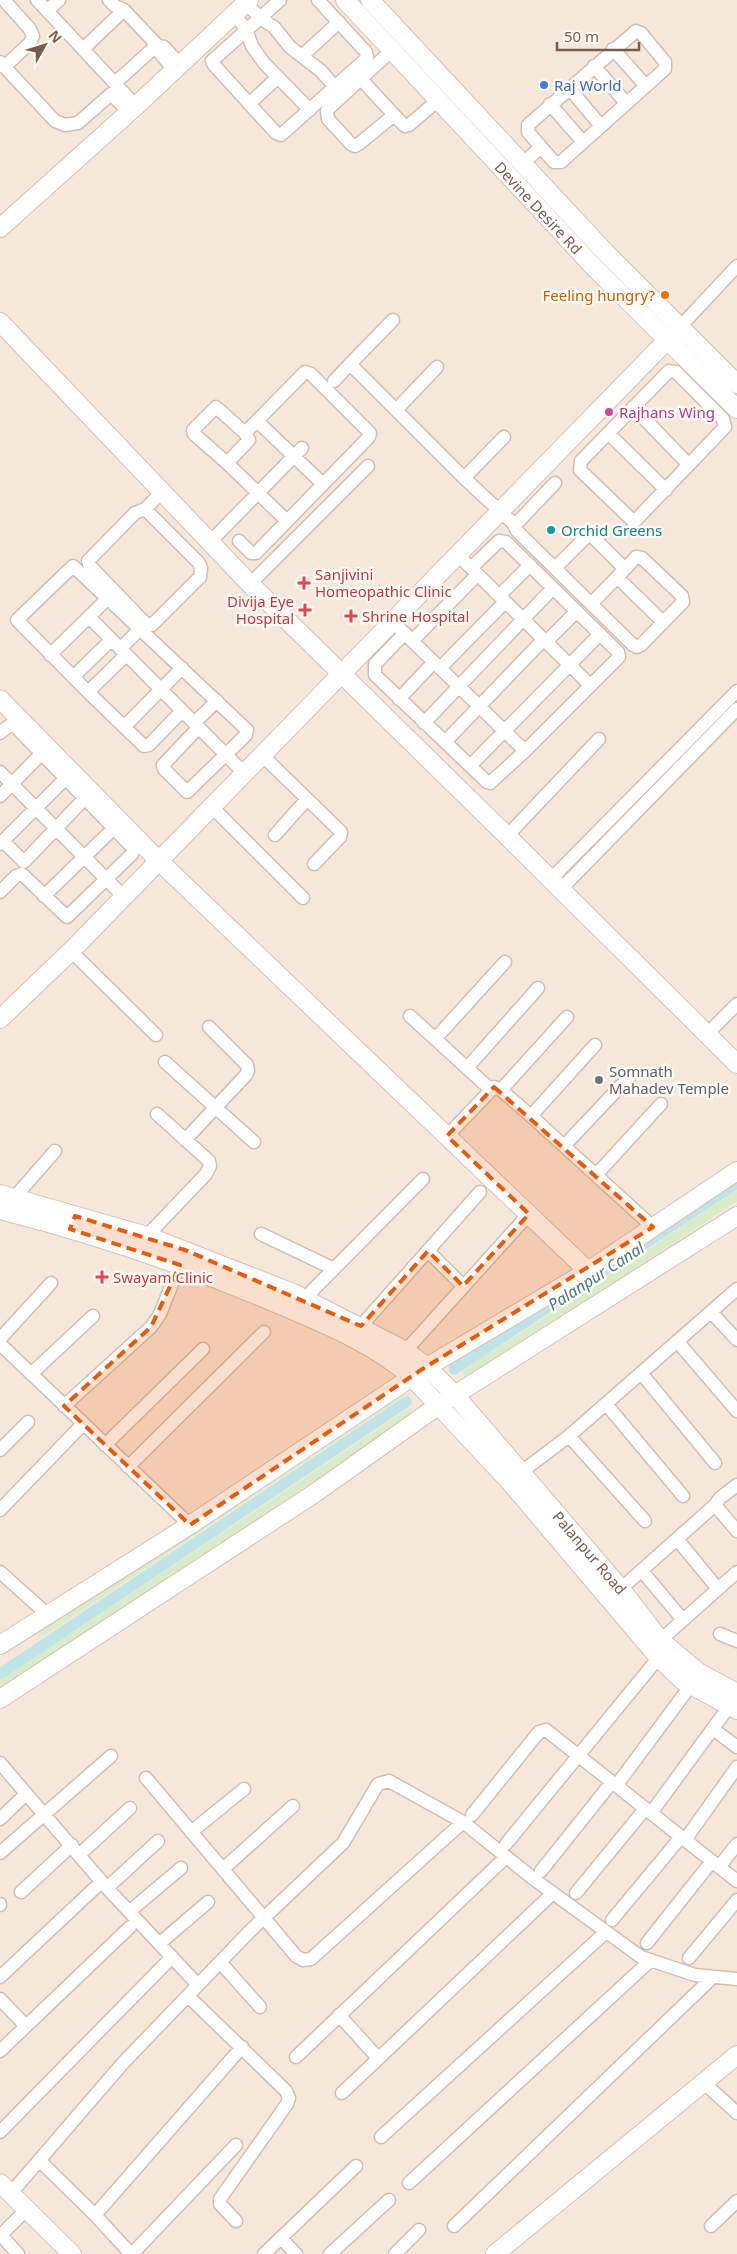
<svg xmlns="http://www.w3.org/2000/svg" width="737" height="2254" font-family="'Noto Sans',sans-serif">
	<rect width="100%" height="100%" fill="#fdf6ec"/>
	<!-- residential -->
	<path fill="#f5e8da" d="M 0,0 L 737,0 L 737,2254 L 0,2254 Z"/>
	<!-- green -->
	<path fill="#d8ecc9" d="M 737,1190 L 737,1201 L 467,1380 L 461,1370 L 532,1326 Z
		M 400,1391 L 404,1396 L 42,1637 L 36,1630 Z
		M 410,1408 L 414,1415 L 0,1689 L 0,1680 Z"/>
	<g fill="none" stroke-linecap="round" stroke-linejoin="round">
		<!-- canal -->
		<path stroke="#bfe3e8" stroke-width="11" d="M 454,1369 L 737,1183
			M 0,1674 L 406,1402"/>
		<!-- street casing -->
		<g stroke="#d1beb0" stroke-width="15">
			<path id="street" d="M 4,0 L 29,28 L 33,36 L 30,43 L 4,67
				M 37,0 L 136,106
				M 109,0 L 115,6 L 124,10 L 158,46
				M 280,0 L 212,61 L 214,65 L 276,133 L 281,135 L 367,58 L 366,52 L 318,0
				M 246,3 L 260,18 L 274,27 L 290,47 L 321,71 L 335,87
				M 47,11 L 59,0
				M 234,14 L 246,29 L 252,46 L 264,63 L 310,110
				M 636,31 L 641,33 L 665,62 L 665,69 L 561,162 L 554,162 L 528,132 L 528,125 Z
				M 83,49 L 124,10
				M 613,49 L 646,86
				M 391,51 L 327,110 L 328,119 L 351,144 L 355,146 L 360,143 L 394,115 L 405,126 L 409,125 L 437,101
				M 303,55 L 339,22
				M 0,62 L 55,121 L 65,125 L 78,123 L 111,94 L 129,112
				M 594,66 L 626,103
				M 174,70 L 159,52 L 158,46 L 164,47 L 180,65
				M 361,79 L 394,115
				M 115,83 L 157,45
				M 569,88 L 601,126
				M 249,104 L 277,78
				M 550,104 L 583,142
				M 522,164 L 541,147
				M 393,320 L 350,364 L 464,478 L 515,525
				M 679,328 L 737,266
				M 669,371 L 676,372 L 723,419 L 725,427 L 634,522 L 580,470 L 581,461 Z
				M 334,381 L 350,364
				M 633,407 L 689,465
				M 396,410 L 437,367
				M 257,421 L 323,484
				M 245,433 L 249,440 L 227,463 L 287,521
				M 608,433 L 666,490
				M 227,463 L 194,434 L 193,430 L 216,407 L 245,433 L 305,372 L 311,374 L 370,433 L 369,437 L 256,553 L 251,553 L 239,541
				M 464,478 L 504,437
				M 555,483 L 517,523 L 515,527 L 517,531 L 633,645 L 637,647 L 641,645 L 683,602 L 682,596 L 642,558 L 636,557 L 625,569 L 591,535 L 587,536 L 555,568
				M 145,509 L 199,563 L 201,568 L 200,577 L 152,625 L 145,623 L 90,566 L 88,561 L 135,513 Z
				M 145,509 L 161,493
				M 210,542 L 302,448
				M 465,562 L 590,685
				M 617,577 L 663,622
				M 250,584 L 368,466
				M 499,596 L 530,565
				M 591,604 L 623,571
				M 89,617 L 244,773
				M 400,629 L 525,751
				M 405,633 L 375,664 L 375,675 L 487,782 L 490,783 L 525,751 L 619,657 L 618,652 L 506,542 L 499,541 L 471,568
				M 412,641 L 477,575
				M 546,642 L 577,611
				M 120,649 L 140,629
				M 50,655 L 108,598
				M 126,655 L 88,692 L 144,746 L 149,745 L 182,711
				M 440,668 L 505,602
				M 73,677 L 111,640
				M 88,692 L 17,620 L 73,566 L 247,730 L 246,735 L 187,792 L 164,769 L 163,765 L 198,728
				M 399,699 L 434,662
				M 194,723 L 217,701
				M 424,723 L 553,588
				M 124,727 L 182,668
				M 0,733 L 10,725 L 16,727 L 134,849 L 132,854 L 67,917 L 22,874 L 16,876 L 0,892
				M 445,742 L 543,640
				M 262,755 L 341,832 L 340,837 L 314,864
				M 470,766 L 600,634
				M 0,772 L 124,897
				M 0,796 L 46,749
				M 212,807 L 303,898
				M 275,835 L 307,799
				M 507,836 L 599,739
				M 3,841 L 24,862 L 85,798
				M 0,844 L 65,779
				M 551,879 L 737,691
				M 561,889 L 737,709
				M 44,896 L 114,828
				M 71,951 L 156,1035
				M 410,1016 L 490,1089
				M 707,1034 L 737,1004
				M 435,1039 L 505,962
				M 165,1062 L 254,1142
				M 467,1068 L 538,988
				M 631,1075 L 564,1146 L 653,1227
				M 501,1090 L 567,1017
				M 531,1116 L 564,1146
				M 447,1136 L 494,1087 L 501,1090 L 531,1116 L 595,1045
				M 185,1140 L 246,1075 L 248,1071 L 247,1065 L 209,1027
				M 596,1175 L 661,1104
				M 14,1198 L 55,1151
				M 261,1234 L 334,1269
				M 143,1240 L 206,1174 L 210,1166 L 209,1161 L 157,1114
				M 428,1251 L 463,1286
				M 300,1303 L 423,1179
				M 711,1312 L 737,1340
				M 361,1326 L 480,1192
				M 0,1339 L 51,1283
				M 677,1341 L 737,1411
				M 0,1344 L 190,1525
				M 400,1357 L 529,1214
				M 641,1373 L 715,1463
				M 31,1374 L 93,1316
				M 606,1404 L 683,1496
				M 64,1406 L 151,1327 L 160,1314 L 182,1259
				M 569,1436 L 645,1521
				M 105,1445 L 203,1349
				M 0,1450 L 28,1422
				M 128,1467 L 264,1332
				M 516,1476 L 569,1436 L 737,1289
				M 715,1505 L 720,1498 L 737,1485
				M 0,1510 L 83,1424
				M 677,1539 L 718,1589
				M 642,1571 L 683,1620
				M 0,1572 L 48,1615
				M 615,1594 L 715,1505 L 737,1531
				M 720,1634 L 737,1641
				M 655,1645 L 737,1572
				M 713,1729 L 737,1747
				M 0,1763 L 107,1888 L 198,1985
				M 146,1778 L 296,1956 L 303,1960 L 311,1959 L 463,1822
				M 616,1786 L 691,1685
				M 651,1813 L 733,1701
				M 472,1815 L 539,1732 L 546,1730 L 737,1881
				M 0,1819 L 26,1794
				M 191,1832 L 244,1789
				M 685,1840 L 737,1767
				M 506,1844 L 664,1651
				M 0,1853 L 111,1756
				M 80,1854 L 130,1808
				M 719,1867 L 737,1844
				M 223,1869 L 293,1806
				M 541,1871 L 612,1782
				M 107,1888 L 158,1841
				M 21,1892 L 72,1845
				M 576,1893 L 645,1809
				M 0,1905 L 0,1904
				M 130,1911 L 181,1868
				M 612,1920 L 681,1837
				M 160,1943 L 208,1902
				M 647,1943 L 712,1861
				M 689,1958 L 737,1900
				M 220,1962 L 260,2007
				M 0,1977 L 98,1885
				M 188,1996 L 286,2091 L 289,2098 L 287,2104 L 220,2199 L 220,2204 L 236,2221
				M 0,1999 L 26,2026
				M 339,2015 L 378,2058
				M 0,2051 L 130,1927
				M 296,2057 L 506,1857
				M 704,2083 L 737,2113
				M 342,2093 L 553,1893
				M 0,2132 L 172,1957
				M 381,2137 L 606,1932
				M 39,2160 L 95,2215 L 131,2254
				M 409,2183 L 651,1960
				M 11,2193 L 123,2063 L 249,1932 L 343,1843 L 378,1784 L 389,1781 L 463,1822 L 535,1880 L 641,1957 L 695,1975 L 737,1979
				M 95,2215 L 242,2047
				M 454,2226 L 713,1977
				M 711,2226 L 737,2201
				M 1,2235 L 18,2254
				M 0,2236 L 27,2209
				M 281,2238 L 296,2254
				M 132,2254 L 236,2145
				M 264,2254 L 356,2166
				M 330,2254 L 389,2200
				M 395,2254 L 419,2230"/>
		</g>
		<!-- secondary casing -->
		<g stroke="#d6c0b0" stroke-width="20">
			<g id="secondary">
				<path id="s1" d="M 345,0 L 592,265 L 737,409"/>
				<path d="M 370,0 L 605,252 L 737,384"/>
				<path d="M 0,228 L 136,106 L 249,0"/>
				<path d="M 0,322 L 250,584 L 507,836 L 737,1064"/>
				<path d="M 0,699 L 159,861 L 588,1271"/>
				<path d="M 0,1019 L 71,951 L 679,328"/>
				<path id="s2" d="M 0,1194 L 147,1236 L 293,1293 L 406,1351 L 427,1367 L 455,1395 L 621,1589 L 660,1640 L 698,1672 L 737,1693"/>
				<path d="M 0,1210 C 95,1234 189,1266 280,1305 C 327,1325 372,1343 412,1377 L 510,1482 L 659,1658 L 682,1680 L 737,1710"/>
				<path d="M 0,1645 L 190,1525 L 427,1367 L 588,1271 L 737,1171"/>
				<path d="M 0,1699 L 315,1493 L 439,1405 L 737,1216"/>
				<path d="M 0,2183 L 72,2254"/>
				<path d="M 495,2254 L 737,2055"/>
			</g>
		</g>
		<!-- street -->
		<use href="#street" stroke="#fff" stroke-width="12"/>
		<!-- secondary -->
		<use href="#secondary" stroke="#fff" stroke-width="18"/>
	</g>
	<!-- marked area -->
	<path fill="#e8590c" fill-opacity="0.2" stroke="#e8590c" stroke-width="4" stroke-dasharray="10 6" stroke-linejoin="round" d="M 494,1087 L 653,1227 L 421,1370 L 190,1525 L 64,1406 L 151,1327 L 180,1265 L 70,1229 L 75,1216 L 185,1250 L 361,1326 L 428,1251 L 463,1286 L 529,1214 L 447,1136 Z"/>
	<!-- markers -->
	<circle fill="#3f7fe0" stroke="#fffaf3" stroke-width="2" cx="544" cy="85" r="5"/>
	<circle fill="#e8710a" stroke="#fffaf3" stroke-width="2" cx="665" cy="295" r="5"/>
	<circle fill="#d1479c" stroke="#fffaf3" stroke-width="2" cx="609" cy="412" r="5"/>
	<circle fill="#0f9aa8" stroke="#fffaf3" stroke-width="2" cx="551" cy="530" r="5"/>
	<g fill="#e0444e" stroke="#fffaf3" stroke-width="2">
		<path d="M301.5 575.5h5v5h5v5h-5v5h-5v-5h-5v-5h5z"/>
		<path d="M302.5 602.5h5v5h5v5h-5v5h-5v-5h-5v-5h5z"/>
		<path d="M348.5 608.5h5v5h5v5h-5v5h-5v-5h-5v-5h5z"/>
		<path d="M99.5 1269.5h5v5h5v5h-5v5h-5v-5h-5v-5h5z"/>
	</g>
	<circle fill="#6b7280" stroke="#fffaf3" stroke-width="2" cx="599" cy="1080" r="5"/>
	<g text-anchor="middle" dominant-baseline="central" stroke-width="5" stroke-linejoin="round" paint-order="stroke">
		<!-- shop labels -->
		<g font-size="15" fill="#366cbe" stroke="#fffaf3" text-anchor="start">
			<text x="554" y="85">Raj World</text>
		</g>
		<!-- street labels -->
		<g font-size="15" fill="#7a5c4d" stroke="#fffaf3">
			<text stroke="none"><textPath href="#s1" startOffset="284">Devine Desire Rd</textPath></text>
			<text stroke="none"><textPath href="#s2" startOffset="710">Palanpur Road</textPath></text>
		</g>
		<!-- food labels -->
		<g font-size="15" fill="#c56008" stroke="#fffaf3" text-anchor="end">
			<text x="655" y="295">Feeling hungry?</text>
		</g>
		<!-- hotel labels -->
		<g font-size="15" fill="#b23c85" stroke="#fffaf3" text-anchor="start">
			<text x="619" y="412">Rajhans Wing</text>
		</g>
		<!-- culture labels -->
		<g font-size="15" fill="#0d838f" stroke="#fffaf3" text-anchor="start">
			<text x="561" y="530">Orchid Greens</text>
		</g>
		<!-- health labels -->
		<g font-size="15" fill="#be3a42" stroke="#fffaf3" text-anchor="start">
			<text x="315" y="574">Sanjivini<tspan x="315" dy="17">Homeopathic Clinic</tspan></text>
			<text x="294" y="601" text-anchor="end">Divija Eye<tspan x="294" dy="17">Hospital</tspan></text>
			<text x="362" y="616">Shrine Hospital</text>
			<text x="113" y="1277">Swayam Clinic</text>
		</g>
		<!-- worship labels -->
		<g font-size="15" fill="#5b616d" stroke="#fffaf3" text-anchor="start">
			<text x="609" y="1071">Somnath<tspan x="609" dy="17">Mahadev Temple</tspan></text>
		</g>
		<!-- water labels -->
		<g font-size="16" font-style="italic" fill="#437c86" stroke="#fffaf3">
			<text transform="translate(596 1276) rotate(-33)">Palanpur Canal</text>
		</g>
	</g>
	<!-- north arrow -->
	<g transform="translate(45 45) rotate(51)" stroke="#fffaf3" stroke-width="4" paint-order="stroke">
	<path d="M0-4L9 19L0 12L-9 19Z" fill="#7a5c4d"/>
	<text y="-8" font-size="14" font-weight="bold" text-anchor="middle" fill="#7a5c4d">N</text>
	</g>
	<!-- scale -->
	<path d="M557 42v8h82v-8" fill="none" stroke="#7a5c4d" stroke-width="2.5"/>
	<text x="564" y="42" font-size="15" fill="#7a5c4d" stroke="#fffaf3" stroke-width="4" paint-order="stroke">50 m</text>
</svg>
